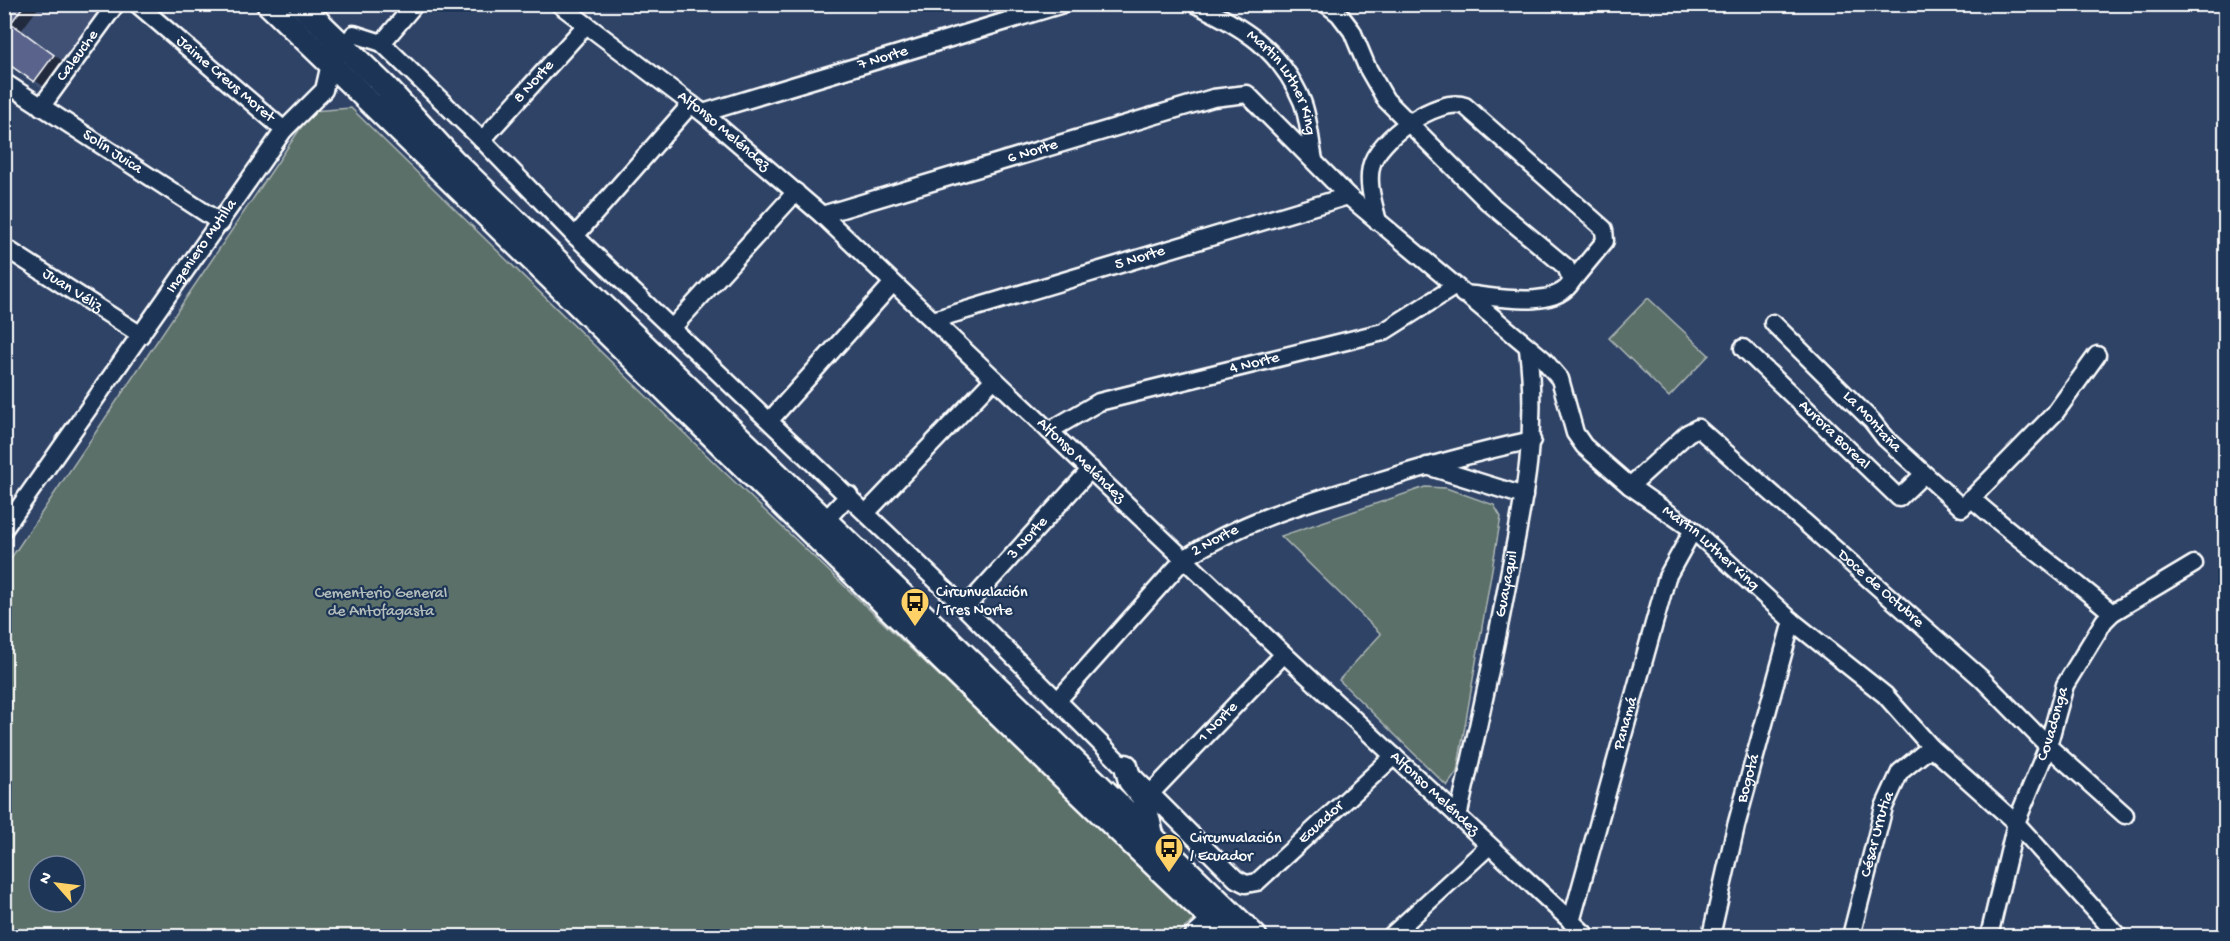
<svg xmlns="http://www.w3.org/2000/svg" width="2230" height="941" font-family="'Gochi Hand',sans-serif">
	<rect width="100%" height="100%" fill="#2f4367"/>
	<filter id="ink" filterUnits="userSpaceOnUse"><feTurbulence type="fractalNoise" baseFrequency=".0167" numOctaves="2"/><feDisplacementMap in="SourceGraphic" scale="12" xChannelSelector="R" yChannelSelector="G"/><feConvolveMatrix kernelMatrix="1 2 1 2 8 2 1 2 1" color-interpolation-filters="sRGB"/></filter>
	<g filter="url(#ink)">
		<!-- built -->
		<path fill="#405175" d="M 5,5 L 104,5 L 43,89 L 5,61 Z"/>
		<!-- green -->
		<path fill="#5b6f6a" stroke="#adb7b4" stroke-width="1.5" fill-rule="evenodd" d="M 351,108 L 720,468 L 1196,919 L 1174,936 L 5,936 L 5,567 L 312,111 ZM 39,866 L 75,866 L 75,902 L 39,902 Z
			M 1648,298 L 1709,355 L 1669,397 L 1609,338 Z
			M 1425,487 L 1446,488 L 1494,505 L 1501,517 L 1457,772 L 1447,786 L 1339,680 L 1381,634 L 1281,536 Z"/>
		<!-- shadow -->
		<path fill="#0007" d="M 4,4 L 41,4 L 21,31 L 64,62 L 46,88 L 4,59 Z"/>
		<!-- building -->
		<path fill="#5a648b" stroke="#fff" stroke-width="1.5" d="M 4,4 L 25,4 L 11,23 L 54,55 L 34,82 L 4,61 Z"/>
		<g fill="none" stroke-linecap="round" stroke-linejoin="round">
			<!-- street casing -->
			<g stroke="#fff" stroke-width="21">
				<g id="street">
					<path id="s1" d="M 137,4 L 284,130"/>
					<path id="s2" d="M 559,4 L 703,113 L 822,215 L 1284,654 L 1587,936"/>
					<path id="s3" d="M 1195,4 C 1243,27 1280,49 1302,101 C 1309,118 1310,141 1314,160"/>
					<path d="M 1326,4 L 1339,14 L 1352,31 L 1367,67 L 1386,100 L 1488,202 L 1566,267 L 1572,281 C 1556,311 1493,296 1463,294"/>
					<path id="s4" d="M 382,43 L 482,140 L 575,236 L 965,608 L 1236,879 L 1246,884 L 1257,882 L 1394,756"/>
					<path id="s5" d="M 4,82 L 221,223"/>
					<path id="s6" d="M 41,107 L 116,4"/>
					<path id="s7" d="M 703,113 L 1063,4"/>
					<path id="s8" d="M 482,140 L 586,25"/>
					<path id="s9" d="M 822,215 L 1213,98 L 1247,94 L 1348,196 L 1543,359 L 1560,379 L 1575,433 L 1584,446 L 1630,486 L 1693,530 L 1792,621 L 1885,695 L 1931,747 L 2016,823 L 2118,936"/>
					<path d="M 1378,222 C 1374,204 1367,186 1371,167 C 1376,140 1438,96 1465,106 L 1604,229 L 1605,241 L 1572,281"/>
					<path d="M 575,236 L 691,104"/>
					<path id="s10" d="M 4,247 L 141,335"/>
					<path id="s11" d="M 933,320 L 1348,196"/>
					<path id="s12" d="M 1773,323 L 1872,421 L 1885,438 L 1962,508 L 2055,413 L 2097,355"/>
					<path d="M 673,327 L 796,192"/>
					<path id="s13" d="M 1743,348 L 1899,498 L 1924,474"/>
					<path d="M 771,419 L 893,283"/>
					<path id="s14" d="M 1049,431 L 1099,402 L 1383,332 L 1454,287"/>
					<path d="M 1427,466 L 1524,496"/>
					<path id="s15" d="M 1630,486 L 1688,433 L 1698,428 L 1981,678 L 2048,746 L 2125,815"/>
					<path d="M 1971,498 C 2017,539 2066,573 2112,613"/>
					<path d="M 867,512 L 994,379"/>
					<path d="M 819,527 L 849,495"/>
					<path id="s16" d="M 4,529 L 284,130 L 324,90 L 330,64 L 354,34 L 382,43 L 415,4"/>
					<path id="s17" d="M 965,608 L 1091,469"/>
					<path id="s18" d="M 1058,700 L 1184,559 C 1241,521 1305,503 1369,484 C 1423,467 1477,452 1532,440"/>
					<path id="s19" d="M 1152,792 L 1284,654"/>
					<path id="s20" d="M 1458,817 C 1476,737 1494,656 1509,575 C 1525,495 1538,431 1528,349"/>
					<path id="s21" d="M 1571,922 L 1667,577 L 1693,530"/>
					<path d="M 1193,936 L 1219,913"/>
					<path d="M 1391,936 L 1489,846"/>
					<path id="s22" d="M 1711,936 L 1736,826 L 1792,621"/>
					<path id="s23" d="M 1851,936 L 1884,807 L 1900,772 L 1931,747"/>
					<path id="s24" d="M 1989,936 L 2016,823 L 2048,746 L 2065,685 L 2104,621 L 2112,613 L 2194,564"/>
				</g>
			</g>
			<!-- secondary casing -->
			<g stroke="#fff" stroke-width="27">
				<path id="secondary" d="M 268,4 C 590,313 905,629 1229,936
					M 300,4 L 386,87 L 453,160 L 1255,936
					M 1126,766 L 1130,781 L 1143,797 L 1153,839"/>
			</g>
			<!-- street -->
			<use href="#street" stroke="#1d3557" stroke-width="16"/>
			<!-- secondary -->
			<use href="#secondary" stroke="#1d3557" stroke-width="22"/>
		</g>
	</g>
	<!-- icons -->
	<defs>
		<g id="bus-pin" transform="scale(1.5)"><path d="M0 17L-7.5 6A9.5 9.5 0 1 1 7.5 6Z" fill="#ffd166" stroke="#1d3557"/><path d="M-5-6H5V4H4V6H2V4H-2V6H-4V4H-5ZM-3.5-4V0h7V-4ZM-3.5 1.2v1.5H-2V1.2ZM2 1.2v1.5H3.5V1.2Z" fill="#111"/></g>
	</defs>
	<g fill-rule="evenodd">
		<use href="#bus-pin" x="915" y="602"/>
		<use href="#bus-pin" x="1169" y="848"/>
	</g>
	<g text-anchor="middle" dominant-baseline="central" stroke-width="4.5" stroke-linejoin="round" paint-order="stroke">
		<!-- street labels -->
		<g font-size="16" fill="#fff" stroke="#1d3557">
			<text stroke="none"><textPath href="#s6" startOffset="63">Caleuche</textPath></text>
			<text stroke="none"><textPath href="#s7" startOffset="188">7 Norte</textPath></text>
			<text stroke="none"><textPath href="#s1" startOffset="116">Jaime Creus Moret</textPath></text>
			<text stroke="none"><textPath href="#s8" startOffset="78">8 Norte</textPath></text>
			<text stroke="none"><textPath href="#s3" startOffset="122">Martin Luther King</textPath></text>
			<text stroke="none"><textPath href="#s2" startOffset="208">Alfonso Meléndez</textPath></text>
			<text stroke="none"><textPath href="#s9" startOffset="220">6 Norte</textPath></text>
			<text stroke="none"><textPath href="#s5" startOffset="129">Solín Juica</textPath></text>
			<text stroke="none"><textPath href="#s16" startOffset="345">Ingeniero Mutilla</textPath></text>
			<text stroke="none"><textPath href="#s11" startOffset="216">5 Norte</textPath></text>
			<text stroke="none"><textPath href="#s10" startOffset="81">Juan Véliz</textPath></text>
			<text stroke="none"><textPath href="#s14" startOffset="218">4 Norte</textPath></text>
			<text stroke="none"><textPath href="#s12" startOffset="140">La Montaña</textPath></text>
			<text stroke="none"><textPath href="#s13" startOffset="126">Aurora Boreal</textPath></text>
			<text stroke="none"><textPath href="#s2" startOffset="694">Alfonso Meléndez</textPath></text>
			<text stroke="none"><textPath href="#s17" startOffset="94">3 Norte</textPath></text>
			<text stroke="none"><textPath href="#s18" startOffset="225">2 Norte</textPath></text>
			<text stroke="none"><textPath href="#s9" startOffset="1101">Martin Luther King</textPath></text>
			<text stroke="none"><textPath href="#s20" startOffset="238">Guayaquil</textPath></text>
			<text stroke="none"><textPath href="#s15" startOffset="333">Doce de Octubre</textPath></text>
			<text stroke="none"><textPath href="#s19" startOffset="96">1 Norte</textPath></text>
			<text stroke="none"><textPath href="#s21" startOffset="206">Panamá</textPath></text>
			<text stroke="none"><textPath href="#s24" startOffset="222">Covadonga</textPath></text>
			<text stroke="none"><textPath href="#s22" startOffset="162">Bogotá</textPath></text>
			<text stroke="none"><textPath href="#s2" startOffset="1180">Alfonso Meléndez</textPath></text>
			<text stroke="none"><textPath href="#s4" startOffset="1305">Ecuador</textPath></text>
			<text stroke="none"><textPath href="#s23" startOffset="105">César Urrutia</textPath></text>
		</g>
		<!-- poi labels -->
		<g font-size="16" fill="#fff" stroke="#1d3557" text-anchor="start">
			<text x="936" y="593">Circunvalación<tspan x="936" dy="18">/ Tres Norte</tspan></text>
			<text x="1190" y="839">Circunvalación<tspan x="1190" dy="18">/ Ecuador</tspan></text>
		</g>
		<!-- park labels -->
		<g font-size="16" fill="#b5bebc" stroke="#1d3557">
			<text x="381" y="594">Cementerio General<tspan x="381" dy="18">de Antofagasta</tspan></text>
		</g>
	</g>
	<!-- margin -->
	<rect width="2230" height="941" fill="none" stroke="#1d3557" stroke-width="24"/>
	<rect x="12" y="12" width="2206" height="917" fill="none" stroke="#fff" stroke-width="2" filter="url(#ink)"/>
	<!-- north arrow -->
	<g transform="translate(57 884) rotate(298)"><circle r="28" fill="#1d3557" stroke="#77869a" stroke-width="1.5"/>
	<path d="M0-4.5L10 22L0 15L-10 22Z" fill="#ffd166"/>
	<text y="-9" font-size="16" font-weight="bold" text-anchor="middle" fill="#ffffff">N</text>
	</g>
</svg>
